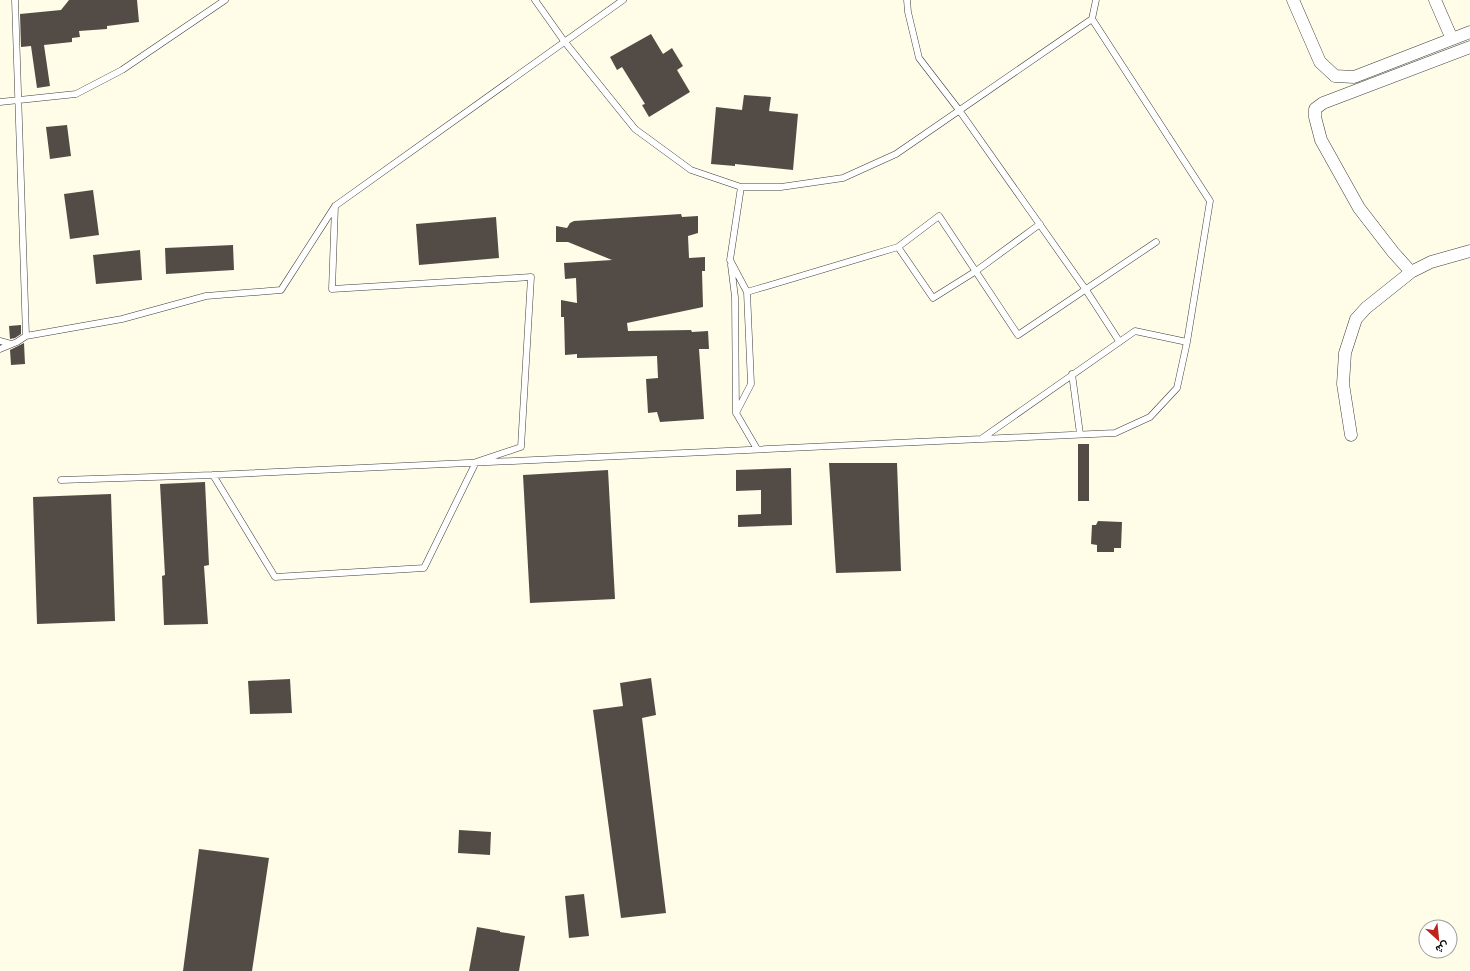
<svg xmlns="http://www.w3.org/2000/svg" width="1470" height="971" font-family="'Source Serif 4',Vazirmatn,serif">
	<rect width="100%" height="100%" fill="#fffce8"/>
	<!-- building -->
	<path fill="#534c46" d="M 69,0 L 137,0 L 139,22 L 107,26 L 107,29 L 79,31 L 80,37 L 72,38 L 72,42 L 44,45 L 50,86 L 37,88 L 31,46 L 21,47 L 20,14 L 61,10 Z
		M 651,34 L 663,54 L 672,48 L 683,66 L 677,70 L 690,92 L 649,117 L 642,105 L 645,104 L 622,67 L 617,70 L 610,57 Z
		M 744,95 L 771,97 L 769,111 L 798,114 L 793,170 L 735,164 L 735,166 L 711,164 L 716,107 L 742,110 Z
		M 67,125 L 71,156 L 50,159 L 46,127 Z
		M 93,190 L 99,235 L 70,239 L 64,194 Z
		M 681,214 L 682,217 L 698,216 L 698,233 L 688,236 L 689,258 L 705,257 L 705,271 L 702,271 L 703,307 L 627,323 L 628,331 L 691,330 L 692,332 L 708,331 L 709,349 L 699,349 L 704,419 L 660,422 L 657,412 L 648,413 L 646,379 L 658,378 L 657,356 L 577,358 L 577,354 L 565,355 L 564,317 L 561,317 L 561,300 L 577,303 L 576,278 L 565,279 L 564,263 L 612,260 L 568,242 L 556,242 L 556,226 L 567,228 L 570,223 L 574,221 Z
		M 496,217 L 499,258 L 419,265 L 416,224 Z
		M 233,245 L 234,270 L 166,274 L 165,248 Z
		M 140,250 L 142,280 L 96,284 L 93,255 Z
		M 21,325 L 21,334 L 15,338 L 10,339 L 9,326 Z
		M 24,343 L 25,364 L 11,365 L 10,350 Z
		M 1078,444 L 1089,444 L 1089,501 L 1078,501 Z
		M 829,463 L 897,463 L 901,571 L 836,573 Z
		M 791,468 L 792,525 L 738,527 L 738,515 L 761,514 L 761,490 L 736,491 L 736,470 Z
		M 608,470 L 615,599 L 530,603 L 523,475 Z
		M 205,482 L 209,565 L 204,566 L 208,624 L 164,625 L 162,576 L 165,575 L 160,484 Z
		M 111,494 L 115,621 L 37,624 L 33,497 Z
		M 1098,521 L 1122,522 L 1121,548 L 1114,548 L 1114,552 L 1097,552 L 1097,545 L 1091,544 L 1092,525 L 1096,525 Z
		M 651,678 L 656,715 L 642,718 L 666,913 L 621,918 L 593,710 L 623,706 L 620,683 Z
		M 290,679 L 292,713 L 250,714 L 248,681 Z
		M 459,830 L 491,832 L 490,855 L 458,853 Z
		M 199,849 L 269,858 L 252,971 L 183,971 Z
		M 584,894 L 589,936 L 569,938 L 565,896 Z
		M 477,927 L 500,931 L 500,932 L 525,936 L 519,971 L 469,971 Z"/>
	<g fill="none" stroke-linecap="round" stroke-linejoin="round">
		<!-- service casing -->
		<g stroke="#3d3d3d" stroke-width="7">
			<path id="service" d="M 15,0 L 26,336
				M 535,0 L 564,41 L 635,129 L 691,170 L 741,187 L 781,187 L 843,178 L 896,154 L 1092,19 L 1096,0
				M 907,0 L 908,12 L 919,58 L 959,110 L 1086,290 L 1119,341
				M 0,102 L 76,94 L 122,70 L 225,0
				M 898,247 L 933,298 L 976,271 L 1040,224
				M 731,265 L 735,297 L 736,413 L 757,449
				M 747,292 L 898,247 L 939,216 L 1018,335 L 1156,242
				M 0,341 L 11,344
				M 0,349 L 17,342 L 26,336 L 122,319 L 206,296 L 281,290 L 335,206 L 623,0
				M 1072,374 L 1080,434
				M 736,413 L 751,384 L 747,292 L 730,260 L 741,187
				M 982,439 L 1115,433 L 1150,417 L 1177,388 L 1187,342 L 1210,201 L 1092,19
				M 213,475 L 275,577 L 424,568 L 476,462 L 521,447 L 531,277 L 332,289 L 335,206
				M 61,480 L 213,475 L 981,439 L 1135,331 L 1187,342"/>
		</g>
		<!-- minor casing -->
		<g stroke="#3d3d3d" stroke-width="13">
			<path id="minor" d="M 1293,0 L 1320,62 L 1335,76 L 1354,77 L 1470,32
				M 1435,0 L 1452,39
				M 1411,272 L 1393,252 L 1359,208 L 1321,140 L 1315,117 L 1315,109 L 1323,103 L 1470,47
				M 1351,435 L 1343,384 L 1345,353 L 1356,319 L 1366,308 L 1411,272 L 1431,262 L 1470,251"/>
		</g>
		<!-- service -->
		<use href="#service" stroke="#fff" stroke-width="6"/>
		<!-- minor -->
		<use href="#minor" stroke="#fff" stroke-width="12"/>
	</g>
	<!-- north arrow -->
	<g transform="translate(1438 939) rotate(153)"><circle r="19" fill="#ffffff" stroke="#9d9d9d"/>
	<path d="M0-3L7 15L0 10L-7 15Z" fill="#be241e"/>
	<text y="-6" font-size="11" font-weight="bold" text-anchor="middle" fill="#0a0a0a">ش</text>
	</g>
</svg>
